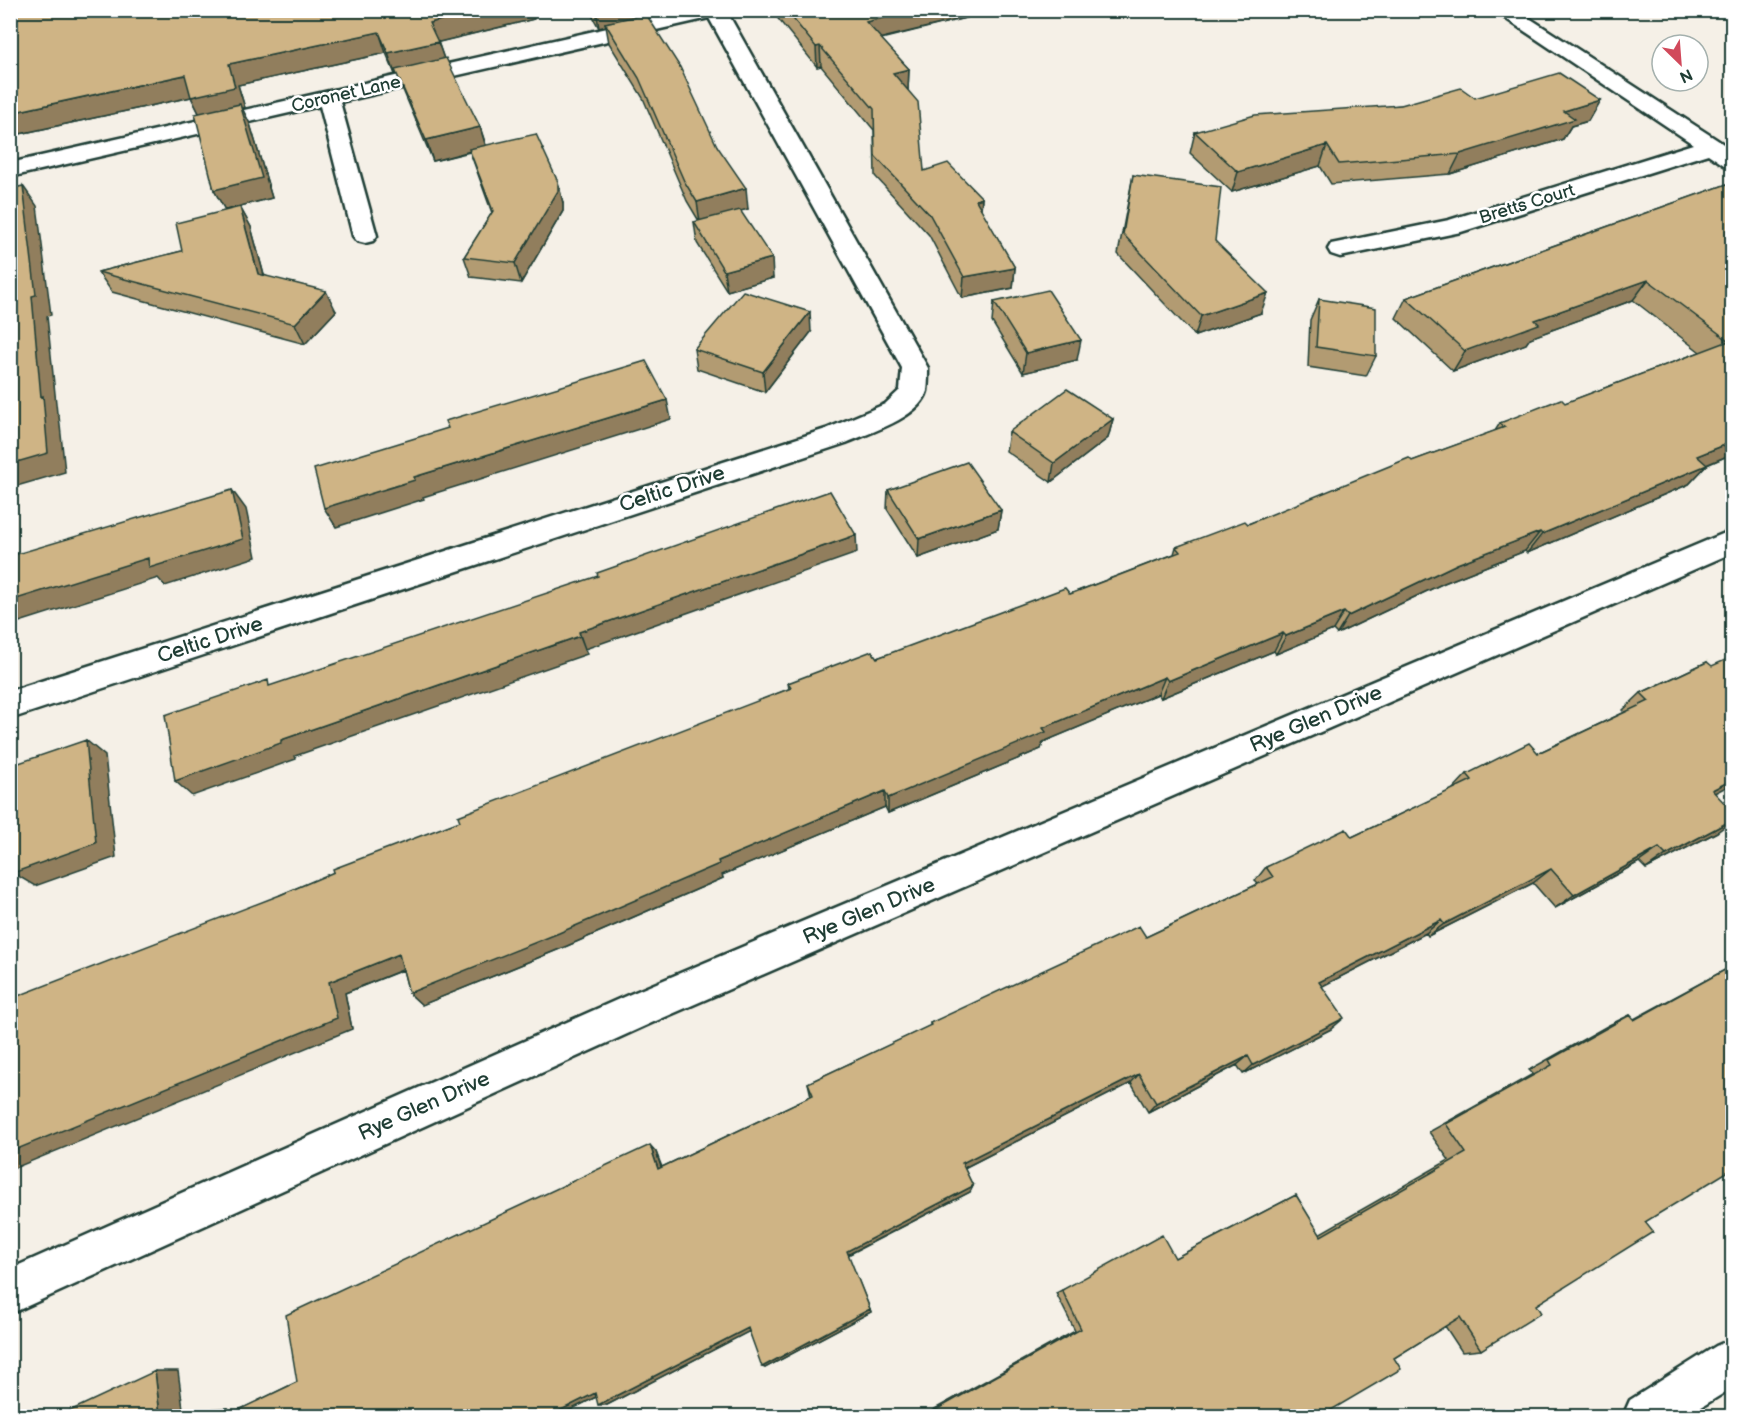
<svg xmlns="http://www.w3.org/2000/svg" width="1743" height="1427" font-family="'Balsamiq Sans',sans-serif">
	<rect width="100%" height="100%" fill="#f5f0e7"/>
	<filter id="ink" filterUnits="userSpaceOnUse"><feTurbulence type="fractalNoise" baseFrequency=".0167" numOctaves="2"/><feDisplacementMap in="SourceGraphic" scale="12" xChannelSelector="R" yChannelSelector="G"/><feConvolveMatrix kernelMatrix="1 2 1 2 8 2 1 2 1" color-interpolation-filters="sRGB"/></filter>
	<g filter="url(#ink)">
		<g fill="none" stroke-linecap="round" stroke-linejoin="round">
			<!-- minor casing -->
			<g stroke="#1f3d34" stroke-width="5">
				<path id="minor" d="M 687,10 L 726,10 L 928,368 C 928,375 928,384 927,391 C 920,418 868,433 846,443 L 10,719 L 10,691 L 826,429 L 885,404 L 900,390 L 902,368 L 709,18 L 340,102 L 377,236 L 373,241 L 365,243 L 357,241 L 353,236 L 320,106 L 10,177 L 10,163 Z
					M 1493,10 L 1517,10 L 1719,141 L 1732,150 L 1732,167 L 1724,165 L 1708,154 L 1461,232 L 1340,257 L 1331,254 L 1328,249 L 1331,244 L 1449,220 L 1693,144 Z
					M 1732,530 L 1732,553 L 656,1021 L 10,1314 L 10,1269 L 628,995 Z
					M 1732,1339 L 1732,1388 L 1687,1416 L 1623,1416 L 1630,1400 L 1716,1346 Z"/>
			</g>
			<!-- minor -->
			<use href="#minor" fill="#fff" fill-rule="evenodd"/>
		</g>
		<!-- wall -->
		<path fill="#b29b72" stroke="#1f3d34" stroke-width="1.5" d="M 10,10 L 534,19 L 438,42 L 444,59 L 480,127 L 486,145 L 558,182 L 563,203 L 563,211 L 521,283 L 471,277 L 464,257 L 492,213 L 470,152 L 433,161 L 403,90 L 397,73 L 395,74 L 386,53 L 238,85 L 245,108 L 242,108 L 250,124 L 272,198 L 225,210 L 214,190 L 199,113 L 191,97 L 10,136 Z
			M 589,10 L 638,10 L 639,16 L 717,146 L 748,209 L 740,211 L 773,278 L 727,291 L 697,243 L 694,222 L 699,221 L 687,201 L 643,98 L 609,43 L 606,26 L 599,28 Z
			M 771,10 L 986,10 L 986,13 L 881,39 L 909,69 L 908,90 L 907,90 L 924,171 L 982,198 L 981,210 L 1015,268 L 1013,288 L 962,298 L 929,235 L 875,176 L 874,130 L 821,66 L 817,67 Z
			M 1475,98 L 1600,100 L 1588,121 L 1571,126 L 1563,139 L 1450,174 L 1331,184 L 1320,166 L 1232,192 L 1190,153 L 1195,132 L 1401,105 Z
			M 1133,175 L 1215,241 L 1261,313 L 1195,336 L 1118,254 Z
			M 1727,184 L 1732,454 L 1707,465 L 1689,484 L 1527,553 L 1525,551 L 1444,583 L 1337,634 L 1333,630 L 1276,654 L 1274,651 L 1161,698 L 1158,694 L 1043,742 L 1041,749 L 888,813 L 885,807 L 722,875 L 723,878 L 567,946 L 422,1005 L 409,993 L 403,970 L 345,993 L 352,1029 L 280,895 L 460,821 L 789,689 L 788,683 L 877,658 L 1070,594 L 1174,554 L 1176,547 L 1248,524 L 1412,461 L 1495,431 L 1500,423 L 1565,403 L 1700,352 L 1633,300 L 1530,338 L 1526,344 L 1453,371 L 1396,318 L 1406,298 Z
			M 240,207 L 251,227 L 264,275 L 336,311 L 305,344 L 112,292 L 98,272 L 182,251 Z
			M 1319,299 L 1376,356 L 1366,376 L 1308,367 L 1310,320 Z
			M 994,302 L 1077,360 L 1023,373 L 992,322 Z
			M 811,332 L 765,392 L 697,369 L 694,349 Z
			M 1113,419 L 1108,438 L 1051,482 L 1006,451 L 1009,432 Z
			M 888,490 L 1001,510 L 998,529 L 918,558 L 887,509 Z
			M 1707,662 L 1717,832 L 1646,869 L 1639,862 L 1555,908 L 1533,883 L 1428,936 L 1426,933 L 1322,986 L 1331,1029 L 1243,1074 L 1237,1065 L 1148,1112 L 1131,1083 L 964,1168 L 973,1186 L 970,1192 L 848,1255 L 870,1309 L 871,1312 L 765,1368 L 749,1331 L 607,1405 L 596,1397 L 558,1416 L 190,1416 L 228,1408 L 229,1415 L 297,1382 L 656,1152 L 662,1167 L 811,1096 L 808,1083 L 930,1026 L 930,1023 L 1146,937 L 1258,884 L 1255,881 L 1266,867 L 1352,837 L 1452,790 L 1467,774 L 1538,753 L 1625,712 L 1623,710 L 1641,693 Z
			M 1732,966 L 1645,1222 L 1536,1305 L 1481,1350 L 1462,1352 L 1445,1326 L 1394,1358 L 1321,1416 L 922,1416 L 1075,1331 L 1056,1293 L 1062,1290 L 1175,1258 L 1296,1195 L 1319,1234 L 1449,1160 L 1429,1132 L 1533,1074 L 1529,1070 L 1609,1025 L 1630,1015 L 1634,1019 Z"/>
		<!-- shaded-wall -->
		<path fill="#917e5d" stroke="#1f3d34" stroke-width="1.5" d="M 481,10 L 533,10 L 534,19 L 435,43 L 429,23 Z
			M 596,10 L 638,10 L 639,18 L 605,23 L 606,26 L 599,28 Z
			M 915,10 L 986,10 L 986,13 L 866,42 L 866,22 Z
			M 379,32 L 386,53 L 238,85 L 245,108 L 242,108 L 250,124 L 272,198 L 225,210 L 214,190 L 201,117 L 191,97 L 229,64 Z
			M 438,42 L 445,62 L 395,74 L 388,53 Z
			M 820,46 L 821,66 L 817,67 L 816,47 Z
			M 909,69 L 908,90 L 892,94 L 893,73 Z
			M 185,75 L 196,96 L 10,136 L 10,113 Z
			M 1600,100 L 1588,121 L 1571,126 L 1563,139 L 1450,174 L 1460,154 L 1564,111 Z
			M 480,127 L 486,147 L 433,161 L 426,140 Z
			M 1327,145 L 1320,166 L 1232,192 L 1238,172 Z
			M 558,182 L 563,203 L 563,211 L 521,283 L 515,263 Z
			M 23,186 L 37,206 L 51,315 L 47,316 L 57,413 L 59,416 L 65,472 L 10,488 L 10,464 L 32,296 Z
			M 746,188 L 748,209 L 700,222 L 697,202 Z
			M 982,198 L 980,219 L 976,200 Z
			M 240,207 L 251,227 L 269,294 L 258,274 Z
			M 772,258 L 773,278 L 727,291 L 724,271 Z
			M 1015,268 L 1013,288 L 962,298 L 964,277 Z
			M 1648,280 L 1633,300 L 1530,338 L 1526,344 L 1453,371 L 1465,351 L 1535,320 Z
			M 326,291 L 336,311 L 305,344 L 295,324 Z
			M 1268,293 L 1261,313 L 1195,336 L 1201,316 Z
			M 810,312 L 811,332 L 765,392 L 763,372 Z
			M 1081,340 L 1077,360 L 1023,373 L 1026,353 Z
			M 667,400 L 671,419 L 423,497 L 424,499 L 336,527 L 324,508 L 414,477 Z
			M 1113,419 L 1108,438 L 1051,482 L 1054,463 Z
			M 1732,442 L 1732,454 L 1680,476 L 1697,456 Z
			M 1707,465 L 1689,484 L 1527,553 L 1542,534 Z
			M 232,490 L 246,509 L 256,557 L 165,586 L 158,578 L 10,625 L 10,601 Z
			M 1001,510 L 998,529 L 918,558 L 919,539 Z
			M 1540,532 L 1525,551 L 1444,583 L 1337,634 L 1348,616 L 1457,564 Z
			M 856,535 L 857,553 L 585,649 L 579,632 Z
			M 1344,612 L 1333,630 L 1276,654 L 1286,636 Z
			M 1283,633 L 1274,651 L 1161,698 L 1168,681 Z
			M 580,636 L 587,654 L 295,756 L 296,759 L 192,796 L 175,781 L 281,740 Z
			M 1165,677 L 1158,694 L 1043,742 L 1041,749 L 888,813 L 888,798 L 1043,728 Z
			M 86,740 L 105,756 L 116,857 L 35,886 L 13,873 Z
			M 1732,780 L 1732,784 L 1691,805 L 1712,790 Z
			M 885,791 L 885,807 L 722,875 L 723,878 L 567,946 L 422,1005 L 409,993 L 718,861 Z
			M 1732,820 L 1732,821 L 1717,832 L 1646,869 L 1666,855 Z
			M 1659,848 L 1639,862 L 1555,908 L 1574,895 Z
			M 1551,869 L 1533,883 L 1428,936 L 1444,924 Z
			M 1441,920 L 1426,933 L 1307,994 L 1319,982 Z
			M 399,954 L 412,966 L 345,993 L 352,1029 L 10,1170 L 10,1152 L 329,982 Z
			M 1344,1018 L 1331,1029 L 1243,1074 L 1253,1065 Z
			M 1248,1056 L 1237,1065 L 1148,1112 L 1156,1103 Z
			M 1139,1074 L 1131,1083 L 960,1170 L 962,1163 Z
			M 650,1145 L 656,1152 L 664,1176 L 658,1169 Z
			M 973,1186 L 970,1192 L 847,1255 L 847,1251 Z
			M 870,1309 L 871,1312 L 765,1368 L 762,1367 Z
			M 748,1328 L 752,1330 L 607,1405 L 598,1405 Z
			M 155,1371 L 178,1371 L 184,1416 L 160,1416 Z
			M 595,1393 L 604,1393 L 558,1416 L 549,1416 Z
			M 228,1408 L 229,1416 L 207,1416 L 206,1409 Z"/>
		<!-- building -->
		<path fill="#cfb485" stroke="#1f3d34" stroke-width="1.5" d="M 10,10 L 481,10 L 429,23 L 438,42 L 388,53 L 379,32 L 229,64 L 235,87 L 191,97 L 185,75 L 10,113 Z
			M 786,10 L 915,10 L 866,22 L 909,69 L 893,73 L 918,102 L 924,171 L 948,163 L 982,198 L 976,200 L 1015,268 L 964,277 L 930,215 L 875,156 L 874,109 L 820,46 L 816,47 Z
			M 646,14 L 680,67 L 717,146 L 746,188 L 697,202 L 684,181 L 639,78 L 605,23 Z
			M 446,58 L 480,127 L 426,140 L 395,70 Z
			M 1559,73 L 1600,100 L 1564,111 L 1575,119 L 1460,154 L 1339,164 L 1327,145 L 1238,172 L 1195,132 L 1255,115 L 1401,105 L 1461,88 L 1475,98 Z
			M 240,104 L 262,178 L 214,190 L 195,114 Z
			M 536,134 L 558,182 L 558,191 L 515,263 L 464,257 L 493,211 L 469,149 Z
			M 1133,175 L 1221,187 L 1215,241 L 1268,293 L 1201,316 L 1123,234 Z
			M 1727,184 L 1732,188 L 1732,252 L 1729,253 L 1732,256 L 1732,442 L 1697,456 L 1707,465 L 1542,534 L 1540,532 L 1457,564 L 1348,616 L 1344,612 L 1286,636 L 1283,633 L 1168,681 L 1165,677 L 1043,728 L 1046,732 L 888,798 L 885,791 L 718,861 L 719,864 L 559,933 L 409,993 L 399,954 L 329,982 L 337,1018 L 10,1152 L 10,999 L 280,895 L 334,872 L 333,869 L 460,821 L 458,816 L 791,688 L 788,683 L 872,651 L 877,658 L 1065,588 L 1070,594 L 1180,552 L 1176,547 L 1245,521 L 1248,524 L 1409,458 L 1412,461 L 1505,427 L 1500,423 L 1561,399 L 1565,403 L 1729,341 L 1648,280 L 1535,320 L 1539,324 L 1465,351 L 1406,298 Z
			M 23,186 L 36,295 L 32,296 L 41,397 L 43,396 L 48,453 L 10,464 L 10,189 Z
			M 240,207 L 258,274 L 326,291 L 295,324 L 98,272 L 182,251 L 176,223 Z
			M 740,210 L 772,258 L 724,271 L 694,222 Z
			M 1048,290 L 1081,340 L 1026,353 L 994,302 Z
			M 743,291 L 810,312 L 763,372 L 694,349 Z
			M 1319,299 L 1376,308 L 1376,356 L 1316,347 Z
			M 646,361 L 667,400 L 414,477 L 415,480 L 324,508 L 314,469 L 448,428 L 445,421 Z
			M 1067,389 L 1113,419 L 1054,463 L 1009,432 Z
			M 967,462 L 1001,510 L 919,539 L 888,490 Z
			M 232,490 L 243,539 L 149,568 L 148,558 L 10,601 L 10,556 Z
			M 830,491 L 856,535 L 579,632 L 580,636 L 281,740 L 281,743 L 175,781 L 165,715 L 268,680 L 269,686 L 598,576 L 597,573 Z
			M 1732,657 L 1732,780 L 1712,790 L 1732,811 L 1732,820 L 1666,855 L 1659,848 L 1574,895 L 1551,869 L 1444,924 L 1441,920 L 1319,982 L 1344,1018 L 1253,1065 L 1248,1056 L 1156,1103 L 1139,1074 L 962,1163 L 973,1186 L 847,1251 L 870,1309 L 762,1367 L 748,1328 L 598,1405 L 595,1393 L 549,1416 L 226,1416 L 297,1382 L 286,1315 L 650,1145 L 658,1169 L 813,1095 L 808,1083 L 931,1025 L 930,1023 L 1139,926 L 1146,937 L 1273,877 L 1266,867 L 1346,829 L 1352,837 L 1472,780 L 1467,774 L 1529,743 L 1538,753 L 1649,701 L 1641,693 L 1707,662 L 1712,666 Z
			M 86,740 L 96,843 L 13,873 L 10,825 L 10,766 Z
			M 1732,966 L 1732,1169 L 1645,1222 L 1653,1232 L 1536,1305 L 1541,1313 L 1481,1350 L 1460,1317 L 1394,1358 L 1401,1369 L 1321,1416 L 925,1416 L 1081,1329 L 1062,1290 L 1162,1235 L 1175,1258 L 1296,1195 L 1321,1236 L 1466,1153 L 1446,1124 L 1552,1065 L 1549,1060 L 1630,1015 L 1634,1020 Z
			M 155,1371 L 160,1416 L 59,1416 Z
			M 206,1409 L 207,1416 L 190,1416 Z
			M 901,1413 L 902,1416 L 895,1416 Z"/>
	</g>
	<g text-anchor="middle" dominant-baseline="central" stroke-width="5" stroke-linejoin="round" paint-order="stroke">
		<!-- far-street labels -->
		<g font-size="18" fill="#1f3d34" stroke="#fff">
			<text transform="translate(346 94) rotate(-13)">Coronet Lane</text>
			<text transform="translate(1527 204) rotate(-17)">Bretts Court</text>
		</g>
		<!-- street labels -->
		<g font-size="21" fill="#1f3d34" stroke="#fff">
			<text transform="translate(672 489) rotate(-18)">Celtic Drive</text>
			<text transform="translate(210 640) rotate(-18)">Celtic Drive</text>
			<text transform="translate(1316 719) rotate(-23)">Rye Glen Drive</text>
			<text transform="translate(869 911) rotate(-23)">Rye Glen Drive</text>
			<text transform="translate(424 1106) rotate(-24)">Rye Glen Drive</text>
		</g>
	</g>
	<!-- margin -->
	<rect width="1743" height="1427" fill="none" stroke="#fff" stroke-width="36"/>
	<rect x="18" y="18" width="1707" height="1391" fill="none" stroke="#1f3d34" stroke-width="2" filter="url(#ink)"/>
	<!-- north arrow -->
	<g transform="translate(1680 63) rotate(155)"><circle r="28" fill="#ffffff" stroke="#a5b1ae" stroke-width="1.5"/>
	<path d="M0-4.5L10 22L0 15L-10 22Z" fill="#d1495b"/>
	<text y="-9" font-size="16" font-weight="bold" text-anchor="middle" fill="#1f3d34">N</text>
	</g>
</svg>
